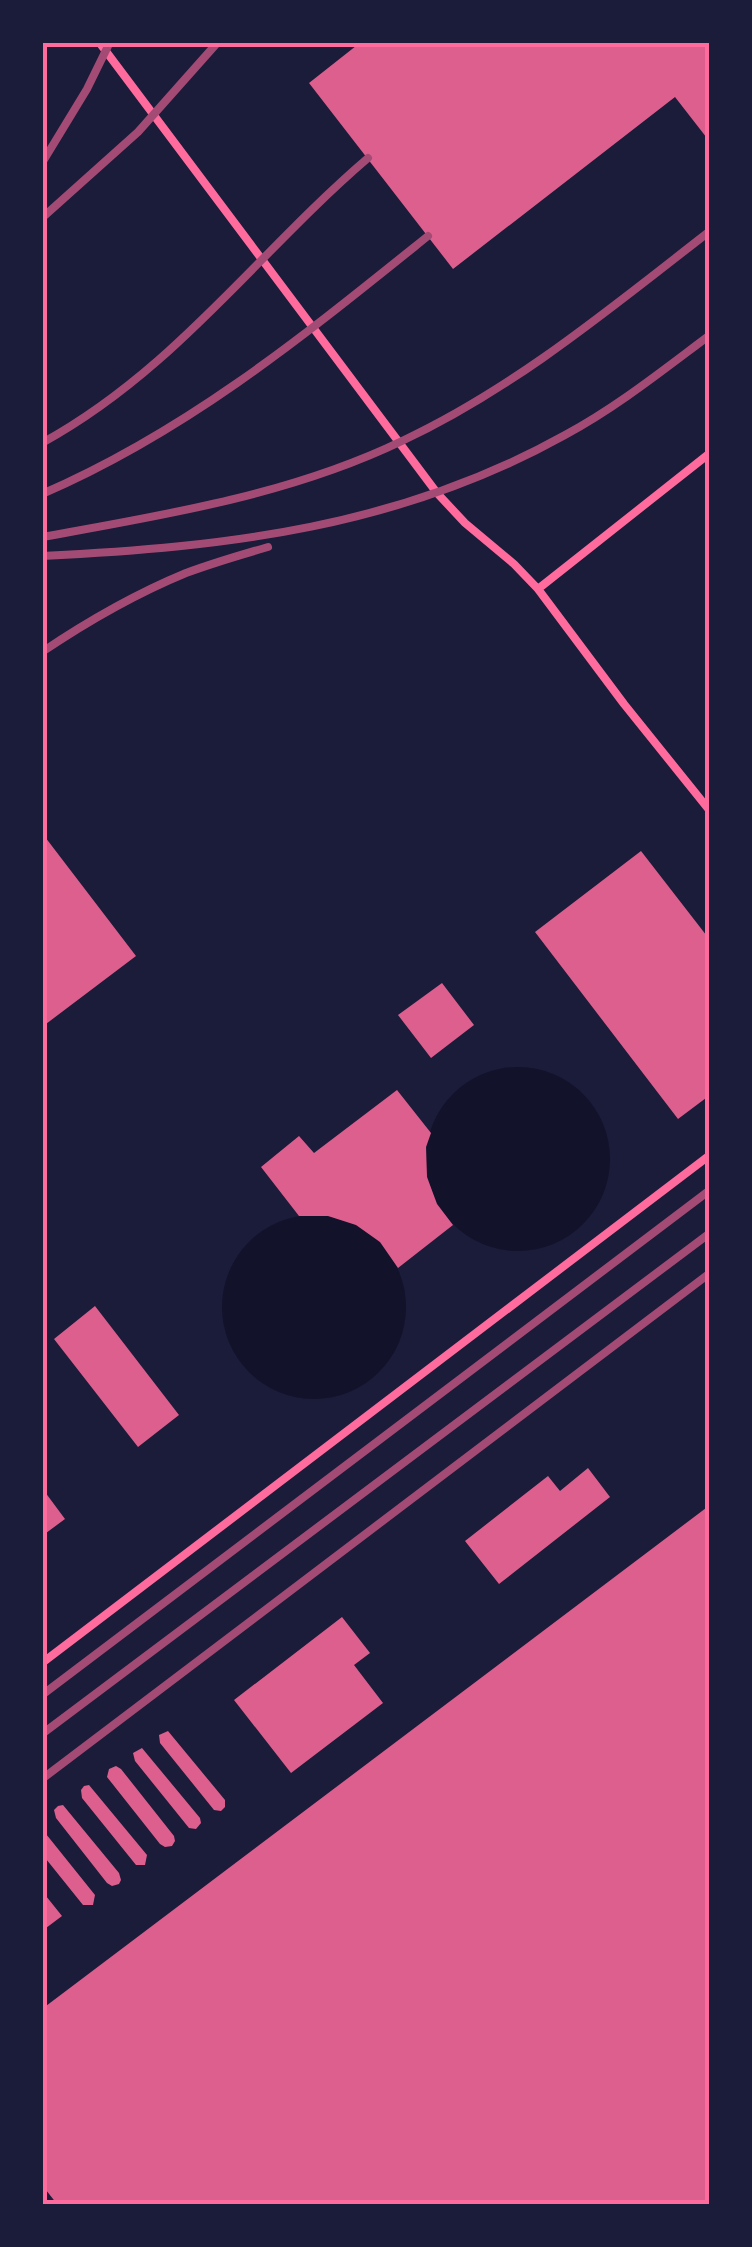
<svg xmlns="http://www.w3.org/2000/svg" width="752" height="2247" font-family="Lora,serif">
	<rect width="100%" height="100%" fill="#1b1b3a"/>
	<!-- water -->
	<path fill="#12122b" d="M426 1159a92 92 0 1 1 184 0a92 92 0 1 1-184 0Z
		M222 1307a92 92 0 1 1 184 0a92 92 0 1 1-184 0Z"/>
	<!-- building -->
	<path fill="#dd5f8e" d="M 361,42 L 710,42 L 710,142 L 675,97 L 453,269 L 309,83 Z
		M 42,833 L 136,956 L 42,1027 Z
		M 641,851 L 710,940 L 710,1095 L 678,1119 L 535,932 Z
		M 442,983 L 474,1025 L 431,1058 L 398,1015 Z
		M 397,1090 L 431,1133 L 426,1147 L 427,1177 L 437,1204 L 453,1225 L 398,1268 L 380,1242 L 356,1225 L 328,1216 L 299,1216 L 261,1167 L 299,1136 L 314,1153 Z
		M 95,1306 L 179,1415 L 138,1447 L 54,1339 Z
		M 588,1468 L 610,1497 L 499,1584 L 465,1541 L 548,1476 L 560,1491 Z
		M 42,1488 L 65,1519 L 42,1536 Z
		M 710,1505 L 710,2204 L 57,2204 L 42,2185 L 42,2009 Z
		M 342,1617 L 370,1653 L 354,1665 L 383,1703 L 291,1773 L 234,1700 Z
		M 168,1731 L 225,1800 L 225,1807 L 221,1811 L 214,1810 L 160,1743 L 159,1735 Z
		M 142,1748 L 200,1818 L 201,1823 L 196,1829 L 189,1828 L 135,1761 L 133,1753 Z
		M 116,1766 L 121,1769 L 174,1836 L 175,1841 L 172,1846 L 165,1847 L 160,1844 L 107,1777 L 109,1769 Z
		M 89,1785 L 147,1855 L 145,1865 L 136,1865 L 82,1798 L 81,1790 L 84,1786 Z
		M 63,1805 L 119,1873 L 121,1880 L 119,1884 L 112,1886 L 107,1883 L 56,1818 L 54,1810 L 58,1806 Z
		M 42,1829 L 95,1895 L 93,1905 L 83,1905 L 42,1854 Z
		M 42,1891 L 62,1916 L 42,1931 Z"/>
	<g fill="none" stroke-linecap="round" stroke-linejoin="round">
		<!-- service -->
		<path stroke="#ff6b9d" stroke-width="8" d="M 99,42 L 437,493 L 465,523 L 514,564 L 538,589 L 710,453
			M 538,589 L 624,704 L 710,811
			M 42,1663 L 710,1155"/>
		<!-- rail -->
		<path stroke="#a44b75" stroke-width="8" d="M 42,163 L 87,89 L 110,42
			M 42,218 L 138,132 L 218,42
			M 42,443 C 175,370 256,254 368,158
			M 42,494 C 188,431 306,334 428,236
			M 42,537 C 164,515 290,495 402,441 C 515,388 612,307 710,231
			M 42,556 C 228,547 400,527 565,435 C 617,407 663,370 710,335
			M 42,652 C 88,621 135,594 186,573 C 213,563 240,555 268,547
			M 42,1695 L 710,1190
			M 42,1734 L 710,1233
			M 42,1779 L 710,1273"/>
	</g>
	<!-- border -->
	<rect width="752" height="2247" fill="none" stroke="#1b1b3a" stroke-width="90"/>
	<rect x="45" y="45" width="662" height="2157" fill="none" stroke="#ff6b9d" stroke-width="4"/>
</svg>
